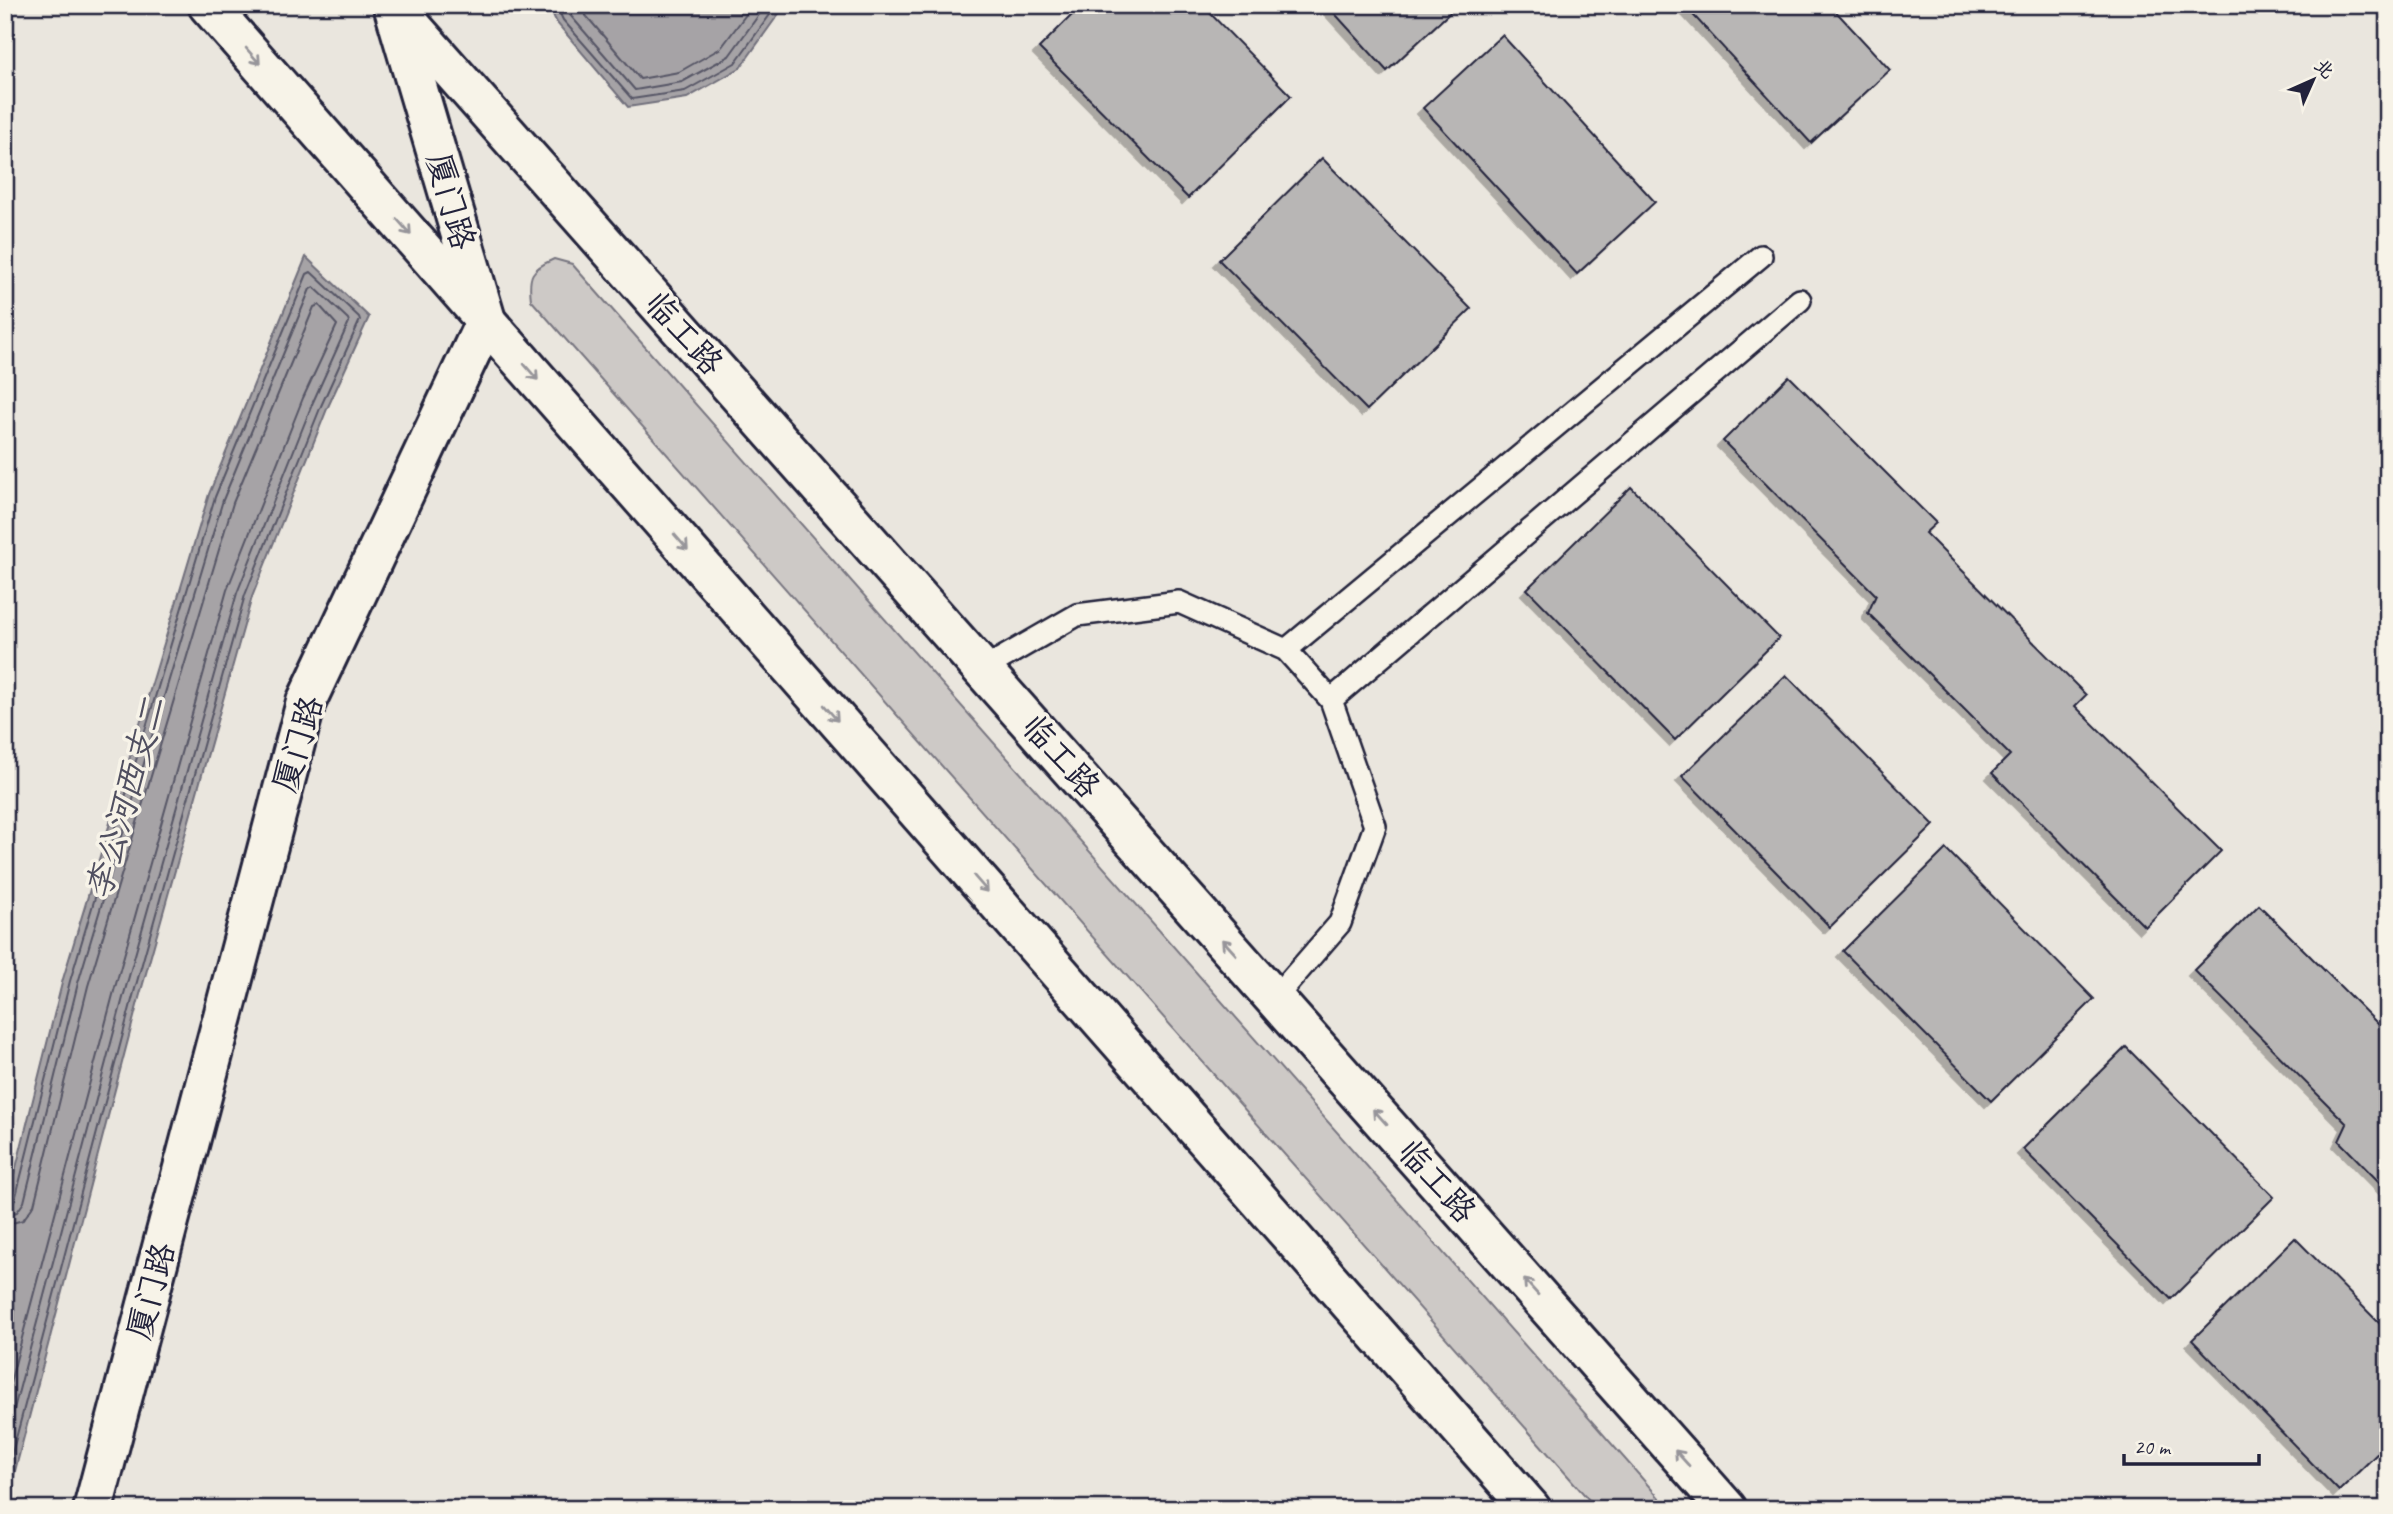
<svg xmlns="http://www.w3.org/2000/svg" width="2393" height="1514" font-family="Caveat,'LXGW WenKai TC',sans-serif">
	<defs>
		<filter id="shadow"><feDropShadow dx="-6" dy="6" stdDeviation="0" flood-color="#0004"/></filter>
	</defs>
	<rect width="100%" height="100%" fill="#eae6de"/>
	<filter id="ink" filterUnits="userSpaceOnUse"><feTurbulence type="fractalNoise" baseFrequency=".0143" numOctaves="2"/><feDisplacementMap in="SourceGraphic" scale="14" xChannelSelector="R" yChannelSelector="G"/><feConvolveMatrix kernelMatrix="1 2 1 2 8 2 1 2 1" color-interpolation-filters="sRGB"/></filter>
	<g filter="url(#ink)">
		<!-- green -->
		<path fill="#cdc9c6" stroke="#787680" stroke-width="2" d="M 554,259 L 572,264 L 1669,1509 L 1597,1509 L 531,300 C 528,275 531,269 554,259 Z"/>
		<!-- water -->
		<path fill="#a6a3a6" stroke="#716f7b" stroke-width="2" d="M 548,5 L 785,5 L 740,68 L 687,98 L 628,107 L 557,23 Z
			M 306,257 L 369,317 L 327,409 L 252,597 L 139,998 L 5,1509 L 5,1212 L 63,979 L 209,494 Z"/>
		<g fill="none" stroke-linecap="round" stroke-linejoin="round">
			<!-- shore -->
			<path stroke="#575666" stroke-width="2" d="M 556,5 L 563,20 L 632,99 L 685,91 L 735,63 L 777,5
				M 565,5 L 570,15 L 635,90 L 682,82 L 729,56 L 766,5
				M 577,5 L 640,79 L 679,72 L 721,48 L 753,5
				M 5,1206 L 11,1205 L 15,1200 L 70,981 L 215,497 L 307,274 L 311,272 L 359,317 L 360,320 L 321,406 L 245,595 L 133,996 L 5,1480
				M 5,1215 L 17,1212 L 24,1202 L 78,983 L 223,500 L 310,289 L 314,287 L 348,319 L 349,322 L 313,402 L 237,593 L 124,994 L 5,1443
				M 5,1225 L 23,1220 L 34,1205 L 88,986 L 233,503 L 314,307 L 319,305 L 337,325 L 303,398 L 227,590 L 114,991 L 5,1402"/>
		</g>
		<!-- building -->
		<path fill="#b8b6b5" stroke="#22223b" stroke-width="2" filter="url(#shadow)" d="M 1082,5 L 1202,5 L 1291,96 L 1188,198 L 1039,48 Z
			M 1327,5 L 1458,5 L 1387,71 Z
			M 1684,5 L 1830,5 L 1890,70 L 1811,143 Z
			M 1502,35 L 1655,202 L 1577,274 L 1423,108 Z
			M 1322,158 L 1471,309 L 1367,410 L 1219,260 Z
			M 1789,376 L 1936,523 L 1925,533 L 2086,695 L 2075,706 L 2221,851 L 2145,927 L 1992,773 L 2010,755 L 1868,613 L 1876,595 L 1723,441 Z
			M 1631,487 L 1779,638 L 1675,740 L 1527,589 Z
			M 1786,675 L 1934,825 L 1830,927 L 1682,776 Z
			M 1946,849 L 2094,999 L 1991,1101 L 1843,951 Z
			M 2259,905 L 2388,1034 L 2388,1191 L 2339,1141 L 2347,1124 L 2194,970 Z
			M 2126,1047 L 2274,1197 L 2171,1299 L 2023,1149 Z
			M 2295,1238 L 2388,1332 L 2388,1443 L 2339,1491 L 2192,1340 Z"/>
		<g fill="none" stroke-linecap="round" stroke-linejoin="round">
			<!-- lane casing -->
			<g stroke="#22223b" stroke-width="26">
				<path id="lane" d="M 1286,650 L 1761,256
					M 983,669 L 1077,615 L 1179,602 L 1286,650 L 1331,700 L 1375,826 L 1340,923 L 1275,998
					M 1331,700 L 1800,300"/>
			</g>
			<!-- secondary casing -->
			<g stroke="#22223b" stroke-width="44">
				<path id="secondary" d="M 93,1509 L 306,702 L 486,320 L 393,5"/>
			</g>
			<!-- primary casing -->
			<g stroke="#22223b" stroke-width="44">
				<path id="primary" d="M 208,5 L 1531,1509
					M 393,5 L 1727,1509"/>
			</g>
			<!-- lane -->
			<use href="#lane" stroke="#f7f3e8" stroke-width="21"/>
			<!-- secondary -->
			<use href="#secondary" stroke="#f7f3e8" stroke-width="38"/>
			<!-- primary -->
			<use href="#primary" stroke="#f7f3e8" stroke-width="38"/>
		</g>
		<!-- one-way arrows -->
		<defs><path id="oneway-shaft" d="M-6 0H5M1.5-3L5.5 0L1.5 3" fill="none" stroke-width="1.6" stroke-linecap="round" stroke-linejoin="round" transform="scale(1.75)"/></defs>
		<g stroke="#97959a">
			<use href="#oneway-shaft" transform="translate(253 56) rotate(49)"/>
			<use href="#oneway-shaft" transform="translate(404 227) rotate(49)"/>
			<use href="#oneway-shaft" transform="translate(531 372) rotate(49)"/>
			<use href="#oneway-shaft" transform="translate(681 542) rotate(49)"/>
			<use href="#oneway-shaft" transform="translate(831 713) rotate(49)"/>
			<use href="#oneway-shaft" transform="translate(981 884) rotate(49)"/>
			<use href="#oneway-shaft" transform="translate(1229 947) rotate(-132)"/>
			<use href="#oneway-shaft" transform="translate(1380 1117) rotate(-132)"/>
			<use href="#oneway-shaft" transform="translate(1531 1287) rotate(-132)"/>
			<use href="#oneway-shaft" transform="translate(1682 1458) rotate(-132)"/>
		</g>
	</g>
	<g text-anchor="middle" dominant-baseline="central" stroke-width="7" stroke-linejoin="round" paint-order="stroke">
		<!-- street labels -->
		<g font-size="33" fill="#22223b" stroke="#f7f3e8">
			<text transform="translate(451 201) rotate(74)">厦门路</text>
			<text transform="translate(684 333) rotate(48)">临工路</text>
			<text transform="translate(298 744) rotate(-73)">厦门路</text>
			<text transform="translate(1061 756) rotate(48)">临工路</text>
			<text transform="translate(1437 1181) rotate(48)">临工路</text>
			<text transform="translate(151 1291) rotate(-75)">厦门路</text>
		</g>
		<!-- water labels -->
		<g font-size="35" font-style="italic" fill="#504f60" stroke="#f7f3e8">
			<text transform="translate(126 798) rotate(-74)">李公河西支二</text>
		</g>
	</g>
	<!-- margin -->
	<rect width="2393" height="1514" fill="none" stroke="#f7f3e8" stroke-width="28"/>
	<rect x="14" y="14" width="2365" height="1486" fill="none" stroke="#22223b" stroke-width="2.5" filter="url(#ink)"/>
	<!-- north arrow -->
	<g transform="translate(2313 80) rotate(45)" stroke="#f7f3e8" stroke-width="5" paint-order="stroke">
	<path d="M0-5L12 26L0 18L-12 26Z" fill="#22223b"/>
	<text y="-10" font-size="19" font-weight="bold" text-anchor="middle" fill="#22223b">北</text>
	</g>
	<!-- scale -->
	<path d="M2124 1454v10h135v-10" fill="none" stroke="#22223b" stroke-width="3.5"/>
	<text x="2134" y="1454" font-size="21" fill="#22223b" stroke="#f7f3e8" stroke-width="5" paint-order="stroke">20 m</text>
</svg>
